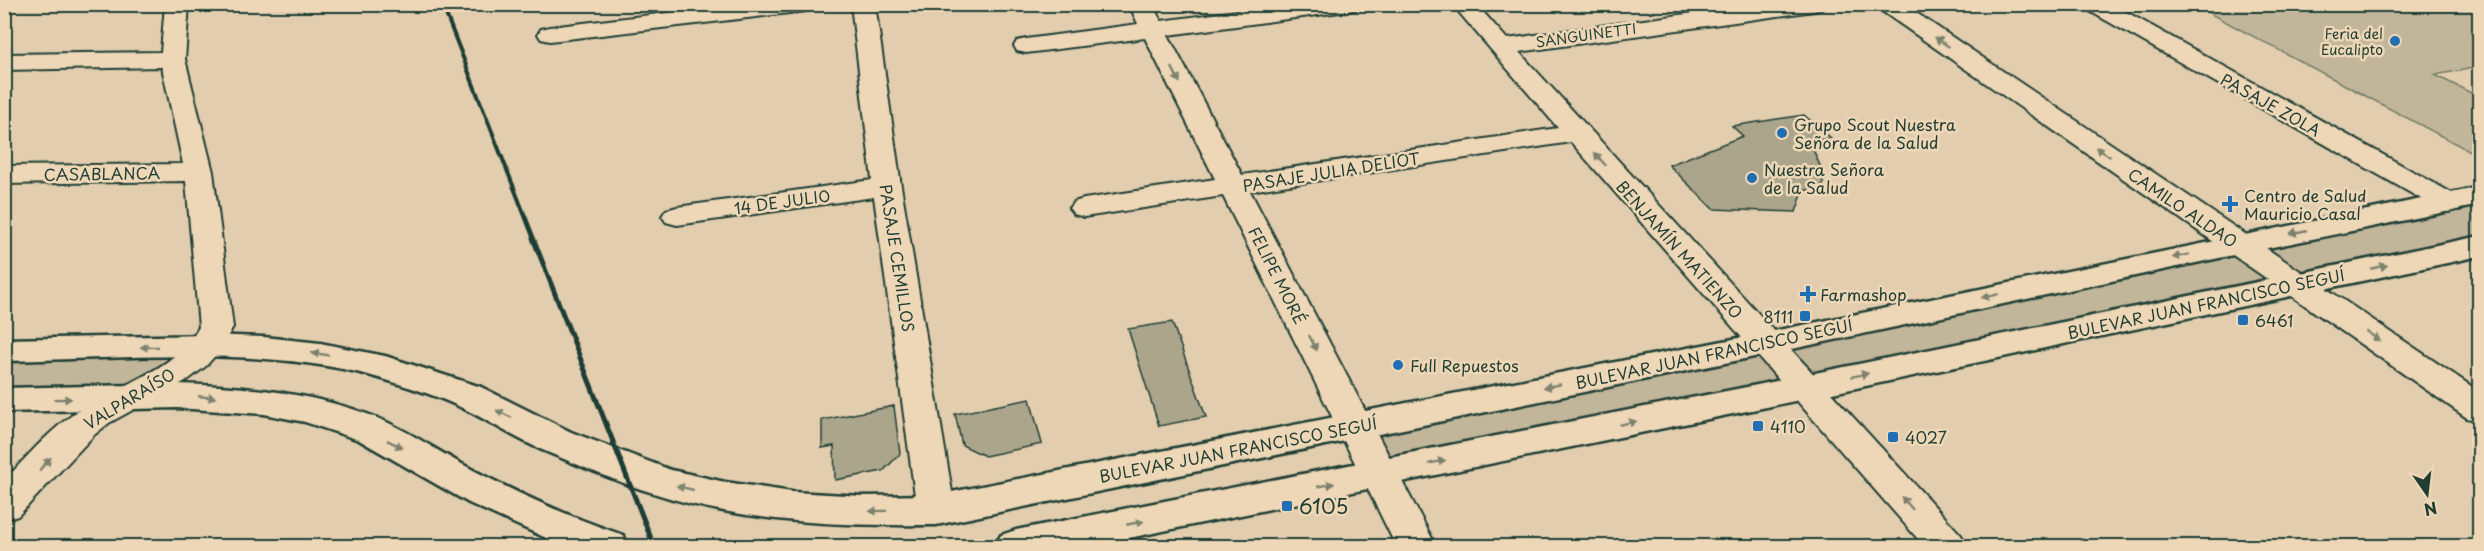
<svg xmlns="http://www.w3.org/2000/svg" width="2484" height="551" font-family="'Playpen Sans',sans-serif">
	<rect width="100%" height="100%" fill="#e2ceae"/>
	<filter id="ink" filterUnits="userSpaceOnUse"><feTurbulence type="fractalNoise" baseFrequency=".0167" numOctaves="2"/><feDisplacementMap in="SourceGraphic" scale="12" xChannelSelector="R" yChannelSelector="G"/><feConvolveMatrix kernelMatrix="1 2 1 2 8 2 1 2 1" color-interpolation-filters="sRGB"/></filter>
	<g filter="url(#ink)">
		<!-- green -->
		<path fill="#c1b69a" stroke="#707a67" stroke-width="1.5" d="M 2194,5 L 2479,5 L 2479,67 L 2435,75 L 2479,97 L 2479,156 Z
			M 2479,196 L 2479,246 L 1379,474 L 1355,426 Z
			M 208,346 L 128,397 L 5,400 L 4,351 Z"/>
		<!-- building -->
		<path fill="#aba58c" stroke="#1f3d34" stroke-width="1.5" d="M 1804,115 L 1831,138 L 1810,142 L 1823,173 L 1823,187 L 1803,191 L 1796,212 L 1713,209 L 1669,165 L 1743,136 L 1732,126 Z
			M 1172,322 L 1206,417 L 1159,426 L 1128,329 Z
			M 1030,399 L 1042,444 L 985,456 L 962,445 L 955,414 Z
			M 894,406 L 900,454 L 883,471 L 835,480 L 834,446 L 822,448 L 822,420 Z"/>
		<g fill="none" stroke-linecap="round" stroke-linejoin="round">
			<!-- minor casing -->
			<g stroke="#1f3d34" stroke-width="4">
				<path id="minor" d="M 165,4 L 189,4 L 185,59 L 213,172 L 233,327 L 219,351 L 206,366 L 189,379 L 109,423 L 94,435 L 18,516 L 4,520 L 4,481 C 25,459 46,434 71,416 C 111,386 175,373 199,327 L 186,181 L 4,184 L 4,166 L 183,164 L 162,67 L 4,70 L 4,54 L 161,52 Z
					M 742,4 L 818,4 L 815,9 L 807,11 L 550,41 L 541,39 L 538,34 L 541,29 L 550,27 Z
					M 851,4 L 875,4 L 901,186 L 955,510 L 950,520 L 936,524 L 922,520 L 917,510 L 874,197 L 677,225 L 666,222 L 662,216 L 666,210 L 677,207 L 872,180 Z
					M 1129,4 L 1152,4 L 1161,21 L 1290,4 L 1359,4 L 1356,9 L 1348,11 L 1168,35 L 1242,175 L 1558,128 L 1452,4 L 1476,4 L 1507,39 L 1759,4 L 1825,4 L 1822,9 L 1814,11 L 1519,52 L 1961,535 L 1967,546 L 1924,546 L 1571,142 L 1250,191 L 1436,546 L 1396,546 L 1223,196 L 1084,217 L 1074,214 L 1069,208 L 1074,202 L 1084,199 L 1215,179 L 1145,38 L 1026,53 L 1017,51 L 1014,46 L 1017,41 L 1026,39 L 1138,24 Z
					M 1876,4 L 1903,4 L 2480,392 L 2480,421 L 2467,418 L 1879,9 Z
					M 2083,4 L 2112,4 L 2459,197 L 2464,203 L 2459,209 L 2449,212 L 2439,209 L 2086,9 Z"/>
			</g>
			<!-- secondary casing -->
			<g stroke="#1f3d34" stroke-width="5">
				<path id="secondary" d="M 2480,187 L 2480,205 L 2238,254 L 1764,355 L 936,525 C 840,526 742,523 650,492 C 615,481 581,466 547,452 C 515,439 487,419 456,405 C 430,393 394,382 365,374 C 253,346 120,359 4,361 L 4,339 L 208,335 L 264,337 L 320,343 L 385,356 L 481,387 L 571,432 L 671,470 L 725,482 L 792,492 L 863,496 L 936,495 L 1764,333 Z
					M 2480,236 L 2480,256 L 1757,409 L 1090,546 L 995,546 L 1001,535 L 1016,530 L 1757,385 Z
					M 177,384 C 244,386 312,392 375,417 C 405,429 431,447 460,463 C 512,491 566,516 623,535 L 629,546 L 564,546 L 469,503 L 359,440 L 305,422 L 264,414 L 177,408 L 4,412 L 4,388 Z"/>
			</g>
			<!-- minor -->
			<use href="#minor" fill="#eed7b6" fill-rule="evenodd"/>
			<!-- secondary -->
			<use href="#secondary" fill="#eed7b6" fill-rule="evenodd"/>
			<!-- rail-far1 -->
			<path stroke="#1f3d34" stroke-width="4" d="M 442,4 L 534,239"/>
			<!-- rail -->
			<path stroke="#1f3d34" stroke-width="5" d="M 533,238 L 654,546"/>
		</g>
		<!-- one-way arrows -->
		<defs><path id="oneway-solid" d="M-6-.8H1V-3.2L6.5 0L1 3.2V.8H-6Z" transform="scale(1.5)"/></defs>
		<g fill="#7c826e">
			<use href="#oneway-solid" transform="translate(1942 42) rotate(-146)"/>
			<use href="#oneway-solid" transform="translate(1176 75) rotate(63)"/>
			<use href="#oneway-solid" transform="translate(2103 152) rotate(-146)"/>
			<use href="#oneway-solid" transform="translate(1600 159) rotate(-132)"/>
			<use href="#oneway-solid" transform="translate(2298 232) rotate(169)"/>
			<use href="#oneway-solid" transform="translate(2181 256) rotate(168)"/>
			<use href="#oneway-solid" transform="translate(2379 267) rotate(-12)"/>
			<use href="#oneway-solid" transform="translate(1990 296) rotate(168)"/>
			<use href="#oneway-solid" transform="translate(2373 336) rotate(34)"/>
			<use href="#oneway-solid" transform="translate(1313 343) rotate(63)"/>
			<use href="#oneway-solid" transform="translate(149 347) rotate(179)"/>
			<use href="#oneway-solid" transform="translate(320 354) rotate(-171)"/>
			<use href="#oneway-solid" transform="translate(1860 375) rotate(-12)"/>
			<use href="#oneway-solid" transform="translate(1552 386) rotate(169)"/>
			<use href="#oneway-solid" transform="translate(207 397) rotate(5)"/>
			<use href="#oneway-solid" transform="translate(63 399) rotate(-1)"/>
			<use href="#oneway-solid" transform="translate(504 414) rotate(-154)"/>
			<use href="#oneway-solid" transform="translate(1628 423) rotate(-12)"/>
			<use href="#oneway-solid" transform="translate(395 444) rotate(26)"/>
			<use href="#oneway-solid" transform="translate(1437 462) rotate(-12)"/>
			<use href="#oneway-solid" transform="translate(45 464) rotate(-47)"/>
			<use href="#oneway-solid" transform="translate(1326 485) rotate(-11)"/>
			<use href="#oneway-solid" transform="translate(685 488) rotate(-167)"/>
			<use href="#oneway-solid" transform="translate(1907 503) rotate(-132)"/>
			<use href="#oneway-solid" transform="translate(878 511) rotate(179)"/>
			<use href="#oneway-solid" transform="translate(1135 523) rotate(-11)"/>
		</g>
	</g>
	<!-- markers -->
	<g fill="#1f6fb2" stroke="#eed7b6" stroke-width="2">
		<circle cx="2395" cy="41" r="6"/>
		<circle cx="1782" cy="133" r="6"/>
		<circle cx="1752" cy="178" r="6"/>
		<path d="M2227 195h6v6h6v6h-6v6h-6v-6h-6v-6h6z"/>
		<path d="M1805 285h6v6h6v6h-6v6h-6v-6h-6v-6h6z"/>
		<rect x="1799" y="310" width="12" height="12" rx="3"/>
		<rect x="2237" y="314" width="12" height="12" rx="3"/>
		<circle cx="1398" cy="365" r="6"/>
		<rect x="1752" y="420" width="12" height="12" rx="3"/>
		<rect x="1887" y="431" width="12" height="12" rx="3"/>
		<rect x="1281" y="500" width="12" height="12" rx="3"/>
	</g>
	<g text-anchor="middle" dominant-baseline="central" stroke-width="5" stroke-linejoin="round" paint-order="stroke">
		<!-- far-poi labels -->
		<g font-size="14" fill="#1f3d34" stroke="#eed7b6" text-anchor="end">
			<text x="2383" y="33">Feria del<tspan x="2383" dy="16">Eucalipto</tspan></text>
		</g>
		<!-- far-street labels -->
		<g font-size="14" fill="#1f3d34" stroke="#eed7b6">
			<text transform="translate(1586 35) rotate(-8)">SANGUINETTI</text>
		</g>
		<!-- street labels -->
		<g font-size="16" fill="#1f3d34" stroke="#eed7b6">
			<text transform="translate(2271 104) rotate(29)">PASAJE ZOLA</text>
			<text transform="translate(1331 171) rotate(-9)">PASAJE JULIA DELIOT</text>
			<text transform="translate(102 173) rotate(-1)">CASABLANCA</text>
			<text transform="translate(782 201) rotate(-8)">14 DE JULIO</text>
			<text transform="translate(2183 207) rotate(34)">CAMILO ALDAO</text>
			<text transform="translate(1680 249) rotate(48)">BENJAMÍN MATIENZO</text>
			<text transform="translate(898 258) rotate(81)">PASAJE CEMILLOS</text>
			<text transform="translate(1278 275) rotate(63)">FELIPE MORÉ</text>
			<text transform="translate(2206 303) rotate(-12)">BULEVAR JUAN FRANCISCO SEGUÍ</text>
			<text transform="translate(1714 353) rotate(-12)">BULEVAR JUAN FRANCISCO SEGUÍ</text>
			<text transform="translate(129 398) rotate(-31)">VALPARAÍSO</text>
			<text transform="translate(1238 449) rotate(-11)">BULEVAR JUAN FRANCISCO SEGUÍ</text>
		</g>
		<!-- poi labels -->
		<g font-size="16" fill="#1f3d34" stroke="#eed7b6" text-anchor="start">
			<text x="1794" y="124">Grupo Scout Nuestra<tspan x="1794" dy="18">Señora de la Salud</tspan></text>
			<text x="1764" y="169">Nuestra Señora<tspan x="1764" dy="18">de la Salud</tspan></text>
			<text x="2244" y="195">Centro de Salud<tspan x="2244" dy="18">Mauricio Casal</tspan></text>
			<text x="1820" y="294">Farmashop</text>
			<text x="1793" y="316" text-anchor="end">8111</text>
			<text x="2255" y="320">6461</text>
			<text x="1410" y="365">Full Repuestos</text>
			<text x="1770" y="426">4110</text>
			<text x="1905" y="437">4027</text>
		</g>
		<!-- near-poi labels -->
		<g font-size="20" fill="#1f3d34" stroke="#eed7b6" text-anchor="start">
			<text x="1299" y="506">6105</text>
		</g>
	</g>
	<!-- margin -->
	<rect width="2484" height="551" fill="none" stroke="#eed7b6" stroke-width="24"/>
	<rect x="12" y="12" width="2460" height="527" fill="none" stroke="#1f3d34" stroke-width="2" filter="url(#ink)"/>
	<!-- north arrow -->
	<g transform="translate(2427 494) rotate(166)" stroke="#eed7b6" stroke-width="4.5" paint-order="stroke">
	<path d="M0-4.5L10 22L0 15L-10 22Z" fill="#1f3d34"/>
	<text y="-9" font-size="16" font-weight="bold" text-anchor="middle" fill="#1f3d34">N</text>
	</g>
</svg>
